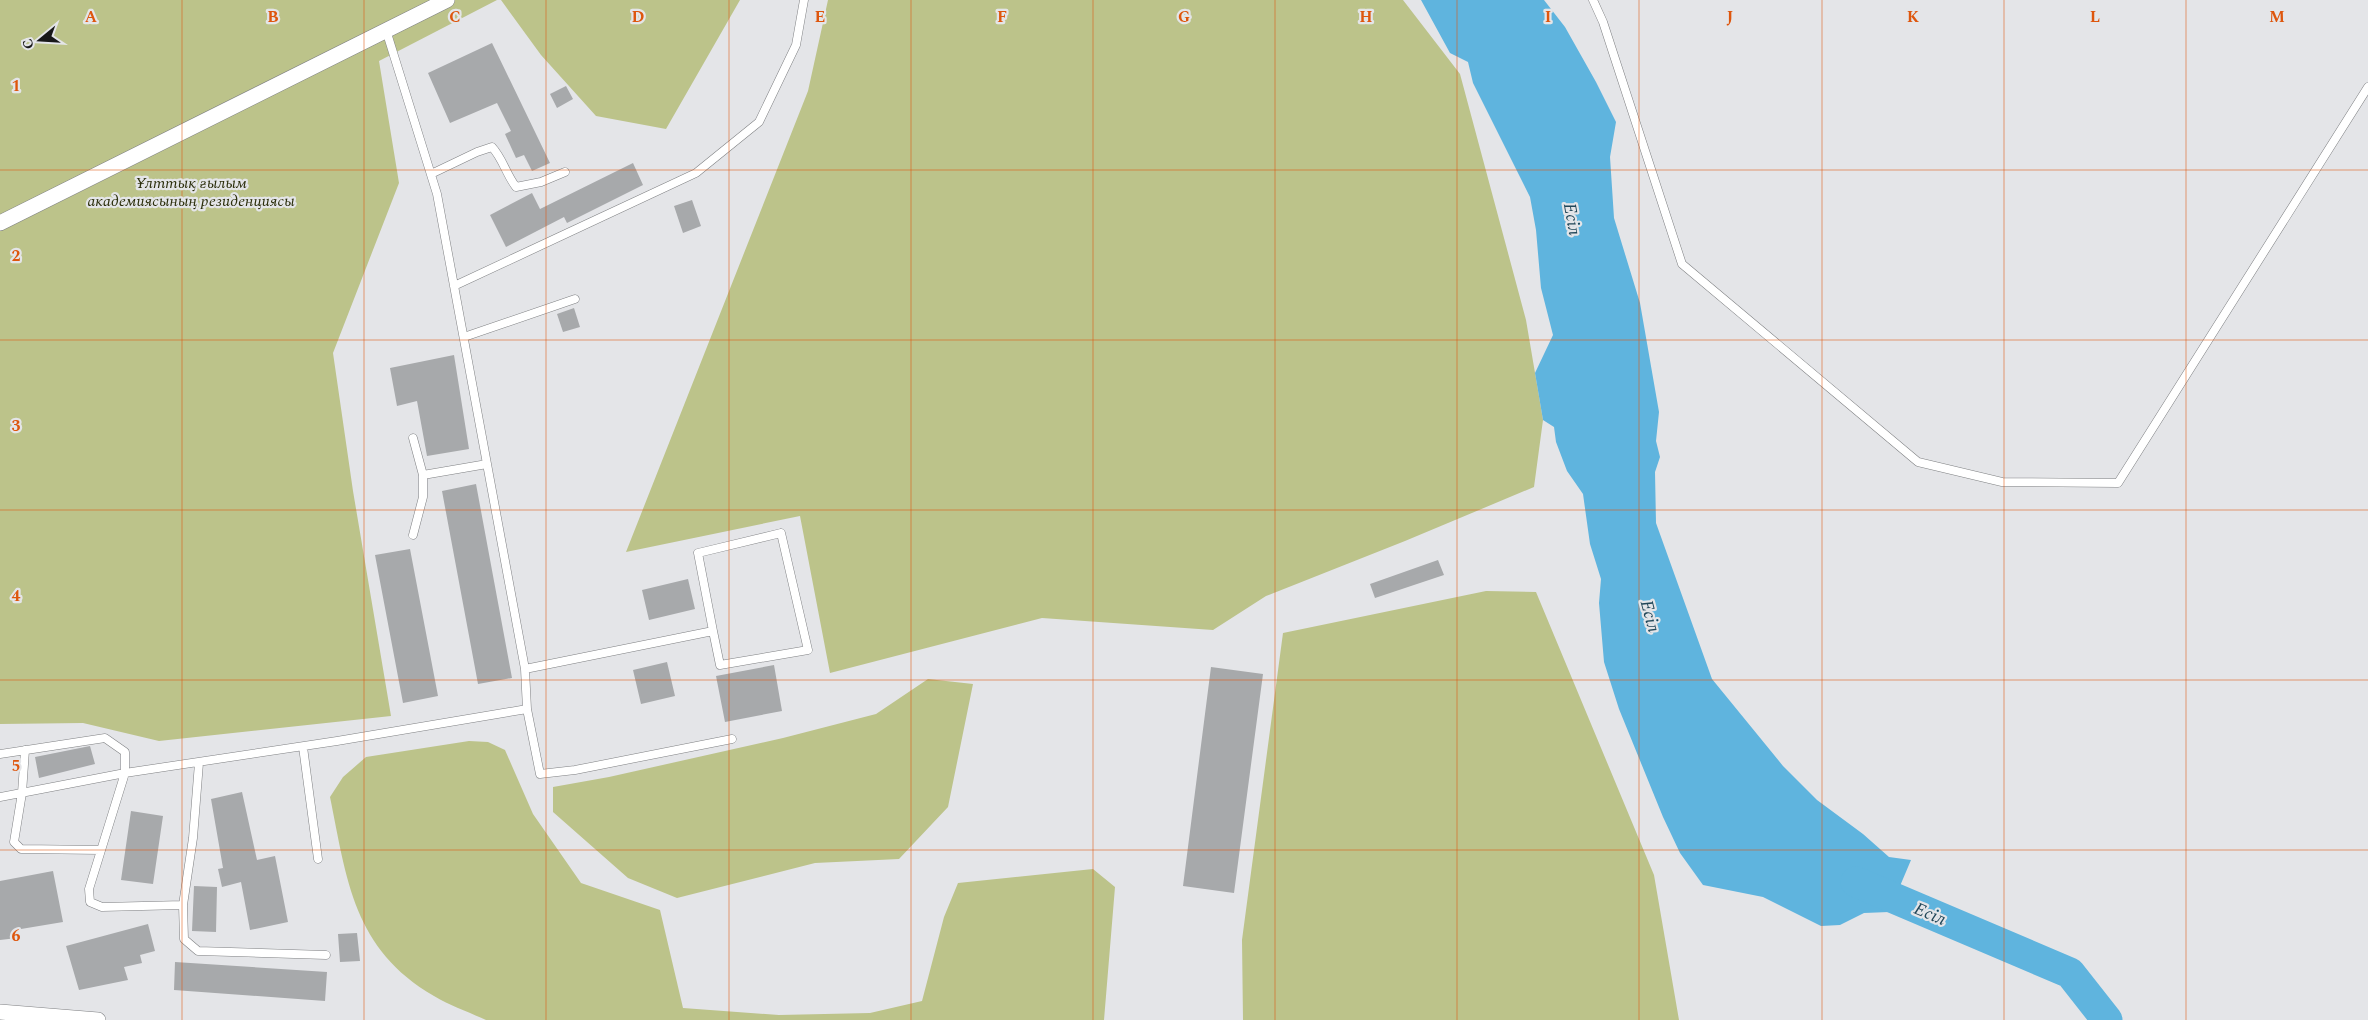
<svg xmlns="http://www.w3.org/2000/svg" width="2368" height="1020" font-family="Spectral,serif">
	<rect width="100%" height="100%" fill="#e4e5e8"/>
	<!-- green -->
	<path fill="#bcc38a" d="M 0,0 L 497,0 L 379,61 L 399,183 L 333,353 L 353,491 L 391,716 L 159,741 L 83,723 L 0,724 Z
		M 501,0 L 740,0 L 666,129 L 596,116 L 541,55 Z
		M 828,0 L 1403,0 L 1460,74 L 1526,320 L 1543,420 L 1534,487 L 1405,541 L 1266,596 L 1213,630 L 1042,618 L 830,673 L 800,516 L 626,552 L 808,91 Z
		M 1486,591 L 1536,592 L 1654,875 L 1679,1020 L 1243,1020 L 1242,940 L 1283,633 Z
		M 928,679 L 973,684 L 948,807 L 899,859 L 815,863 L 677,898 L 628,878 L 553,812 L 553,787 L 609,777 L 783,738 L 876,714 Z
		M 469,741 L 488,742 L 505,750 L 533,814 L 581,883 L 660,910 L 683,1008 L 779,1015 L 870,1013 L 922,1001 L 944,917 L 958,883 L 1093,869 L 1115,887 L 1104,1020 L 486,1020 C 469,1012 450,1006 434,996 C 353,949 347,880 330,797 L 343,777 L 366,757 Z"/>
	<!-- water -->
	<path fill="#5fb4de" d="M 1421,0 L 1544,0 L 1565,27 L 1596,82 L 1616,122 L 1610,157 L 1614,218 L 1640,303 L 1659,412 L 1656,441 L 1660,457 L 1655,472 L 1656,523 L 1712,679 L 1783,766 L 1817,800 L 1863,834 L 1889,857 L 1911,860 L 1889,912 L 1864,913 L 1840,925 L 1821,926 L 1763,897 L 1703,885 L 1680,853 L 1663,817 L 1619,709 L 1604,662 L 1599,603 L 1601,579 L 1590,544 L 1583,494 L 1567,471 L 1556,442 L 1554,427 L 1543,420 L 1535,373 L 1553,335 L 1541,288 L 1536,230 L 1530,197 L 1473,83 L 1468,62 L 1450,53 Z"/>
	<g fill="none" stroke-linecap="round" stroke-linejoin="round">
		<!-- river -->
		<path stroke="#5fb4de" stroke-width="31" d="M 1856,882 L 2070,973 L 2107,1020"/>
	</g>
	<!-- building -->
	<path fill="#a7a9ab" d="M 492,43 L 550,163 L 532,171 L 524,155 L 516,158 L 505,134 L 511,131 L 497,103 L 450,123 L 428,73 Z
		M 566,86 L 573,99 L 557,108 L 550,94 Z
		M 633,163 L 643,185 L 567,223 L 564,217 L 506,247 L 490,215 L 532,193 L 540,209 Z
		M 692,200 L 701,226 L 683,233 L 674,206 Z
		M 574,308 L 580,327 L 563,332 L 557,314 Z
		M 454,355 L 469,449 L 427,456 L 417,401 L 397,406 L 390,368 Z
		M 476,484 L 512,678 L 478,684 L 442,491 Z
		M 410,549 L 438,696 L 403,703 L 375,555 Z
		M 1438,560 L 1444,575 L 1375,598 L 1370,584 Z
		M 688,579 L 695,609 L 649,620 L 642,590 Z
		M 667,662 L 675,696 L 641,704 L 633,670 Z
		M 774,665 L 782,711 L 725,722 L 716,676 Z
		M 1211,667 L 1263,674 L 1234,893 L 1183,886 Z
		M 90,746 L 95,764 L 39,778 L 35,757 Z
		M 242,792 L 257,860 L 275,856 L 288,922 L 250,930 L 241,882 L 222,887 L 218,869 L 223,868 L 211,799 Z
		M 131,811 L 163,816 L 153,884 L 121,880 Z
		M 53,871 L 63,922 L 15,930 L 17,938 L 0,940 L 0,881 Z
		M 194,886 L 217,887 L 216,932 L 192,931 Z
		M 148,924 L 155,951 L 140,955 L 142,963 L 124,967 L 128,980 L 79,990 L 66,946 Z
		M 357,933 L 360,961 L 340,962 L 338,934 Z
		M 175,962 L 327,972 L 325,1001 L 174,990 Z"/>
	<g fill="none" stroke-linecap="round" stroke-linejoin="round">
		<!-- lane casing -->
		<g stroke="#7f8083" stroke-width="9">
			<path id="lane" d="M 1593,0 L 1603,22 L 1682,264 L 1918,462 L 2002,482 L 2118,483 L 2368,87
				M 386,30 L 437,194 L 525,669 L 527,709 L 540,774 L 575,770 L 732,739
				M 431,174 L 477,152 L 492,147 C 503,159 506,174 516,187 L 541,182 L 565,172
				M 454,286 L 696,173 L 759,122 L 796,45 L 804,0
				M 464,337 L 575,299
				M 413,438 L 423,475
				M 413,535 L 423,497 L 423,475 L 487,464
				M 525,669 L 713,631 L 720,665 L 808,650 L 781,533 L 698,553 L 713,631
				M 303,747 L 318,859
				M 25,750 L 22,793 L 14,842 L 21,849 L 101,850
				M 0,754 L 105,738 L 125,752 L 125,773 L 337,741 L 527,709
				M 199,763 L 193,838 L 183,905 L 184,939 L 198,951 L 326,955
				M 0,797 L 125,773 L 89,889 L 90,902 L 102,907 L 183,905"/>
		</g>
		<!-- street casing -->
		<g stroke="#7f8083" stroke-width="16">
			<path id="street" d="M 0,223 L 447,0
				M 0,1012 L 98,1020"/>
		</g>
		<!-- lane -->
		<use href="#lane" stroke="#fff" stroke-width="8"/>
		<!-- street -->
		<use href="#street" stroke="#fff" stroke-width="15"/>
	</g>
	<!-- grid -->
	<path fill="none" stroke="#de560d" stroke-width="1" stroke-opacity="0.55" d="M 182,0 L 182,1020M 364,0 L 364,1020M 546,0 L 546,1020M 729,0 L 729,1020M 911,0 L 911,1020M 1093,0 L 1093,1020M 1275,0 L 1275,1020M 1457,0 L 1457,1020M 1639,0 L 1639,1020M 1822,0 L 1822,1020M 2004,0 L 2004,1020M 2186,0 L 2186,1020M 0,170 L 2368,170M 0,340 L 2368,340M 0,510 L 2368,510M 0,680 L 2368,680M 0,850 L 2368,850"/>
	<g text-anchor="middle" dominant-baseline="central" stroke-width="4.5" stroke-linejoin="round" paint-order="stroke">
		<!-- park labels -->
		<g font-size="16" font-style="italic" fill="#2b2e0b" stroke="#e4e5e8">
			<text x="191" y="183">Ұлттық ғылым<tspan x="191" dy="18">академиясының резиденциясы</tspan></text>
		</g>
		<!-- water labels -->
		<g font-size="18" font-style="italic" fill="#204658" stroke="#e4e5e8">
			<text transform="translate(1572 219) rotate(80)">Есіл</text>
			<text transform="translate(1650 616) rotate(75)">Есіл</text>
			<text transform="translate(1930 914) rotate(23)">Есіл</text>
		</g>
	</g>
	<g font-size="16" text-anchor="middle" font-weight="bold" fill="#de560d" stroke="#e4e5e8" stroke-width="4.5" stroke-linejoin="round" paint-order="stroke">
		<text x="91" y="22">A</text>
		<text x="273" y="22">B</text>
		<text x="455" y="22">C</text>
		<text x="638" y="22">D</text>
		<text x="820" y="22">E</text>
		<text x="1002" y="22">F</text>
		<text x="1184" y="22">G</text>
		<text x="1366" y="22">H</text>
		<text x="1548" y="22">I</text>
		<text x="1730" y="22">J</text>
		<text x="1913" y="22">K</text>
		<text x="2095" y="22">L</text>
		<text x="2277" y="22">M</text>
		<text x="16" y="91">1</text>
		<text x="16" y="261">2</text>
		<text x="16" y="431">3</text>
		<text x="16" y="601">4</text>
		<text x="16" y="771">5</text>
		<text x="16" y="941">6</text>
	</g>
	<!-- north arrow -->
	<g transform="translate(40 40) rotate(252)" stroke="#e4e5e8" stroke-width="4" paint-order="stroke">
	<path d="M0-4L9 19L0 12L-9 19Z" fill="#181819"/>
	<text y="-8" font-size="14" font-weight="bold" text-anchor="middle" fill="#181819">С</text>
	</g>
</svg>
